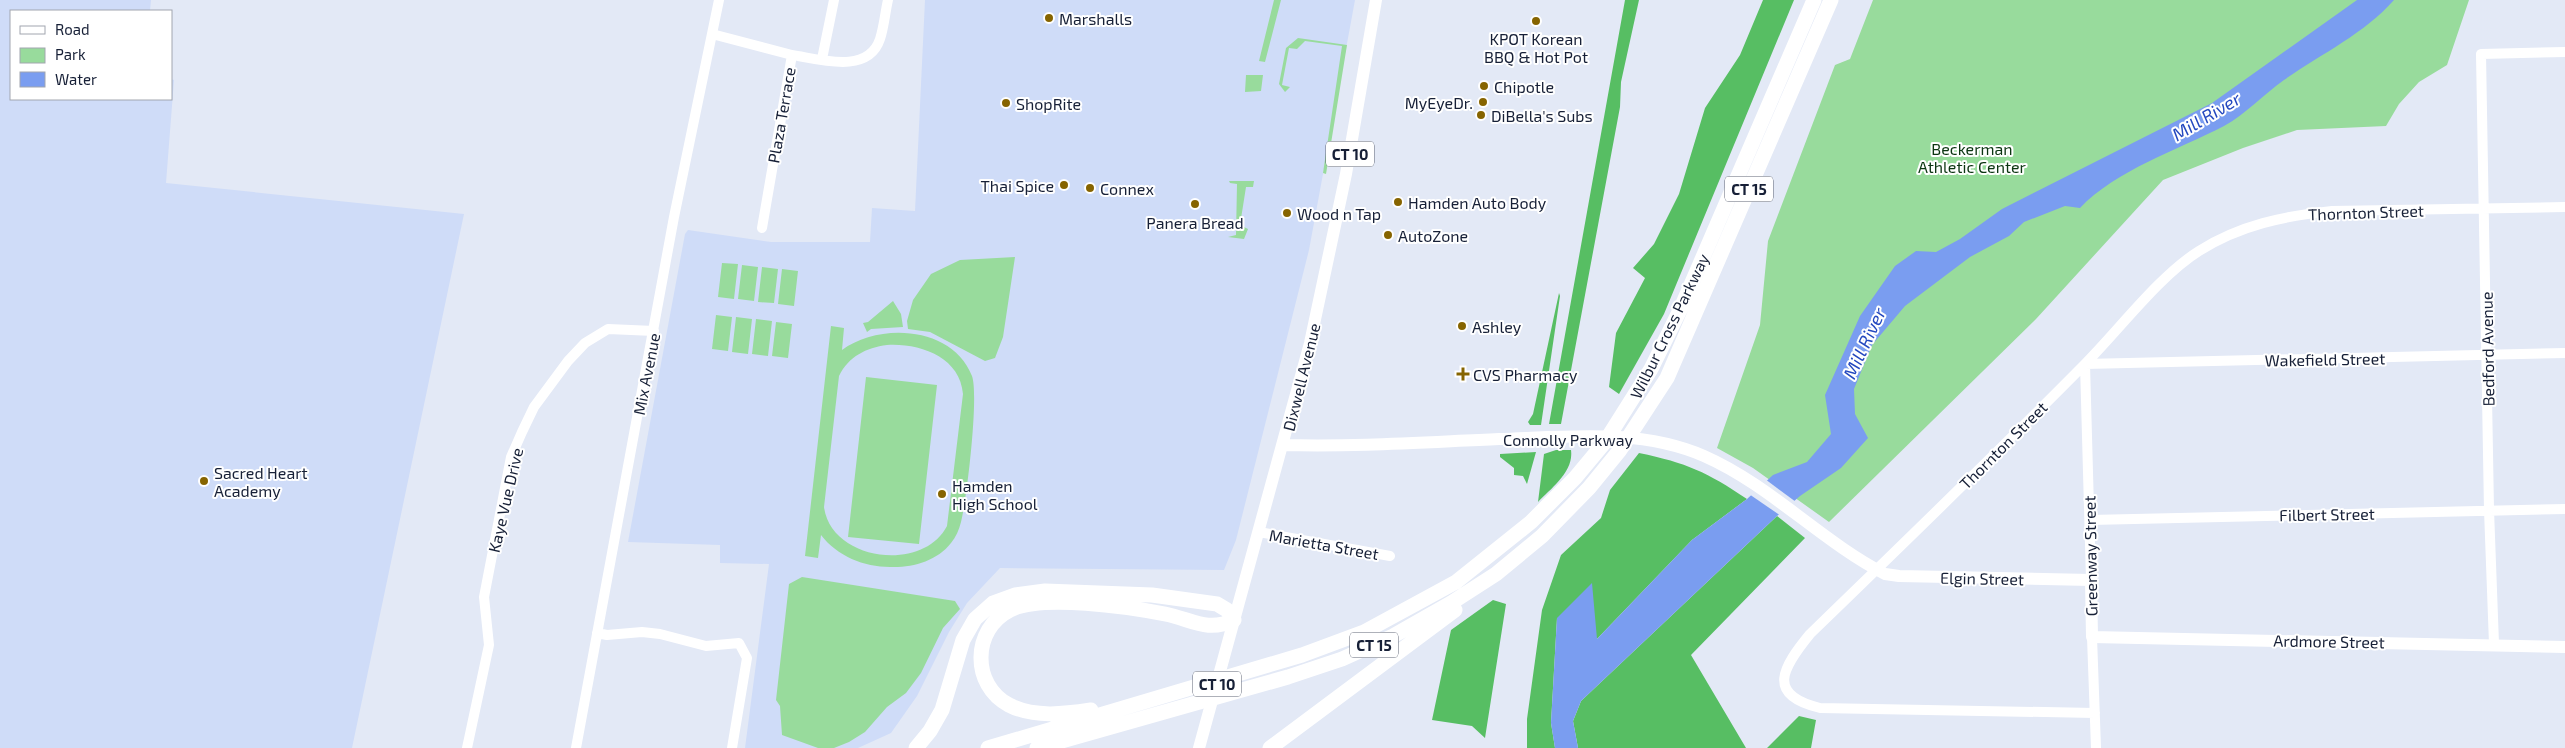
<svg xmlns="http://www.w3.org/2000/svg" width="2565" height="748" font-family="'Exo 2',sans-serif">
	<rect width="100%" height="100%" fill="#e3e9f6"/>
	<!-- built -->
	<path fill="#cfdcf8" d="M 0,0 L 151,0 L 150,11 L 11,11 L 11,99 L 171,99 L 171,79 L 174,80 L 166,183 L 464,214 L 352,748 L 0,748 Z
		M 925,0 L 1355,0 L 1309,250 L 1236,540 L 1224,570 L 1000,568 L 967,603 L 949,632 L 917,696 L 891,733 L 858,748 L 745,748 L 769,564 L 720,563 L 720,545 L 628,542 L 685,234 L 688,230 L 771,242 L 870,242 L 872,208 L 915,211 Z"/>
	<!-- green -->
	<path fill="#98db9c" fill-rule="evenodd" d="M 1274,0 L 1281,0 L 1265,62 L 1259,61 Z
		M 1873,0 L 2469,0 L 2447,65 L 2419,82 L 2399,104 L 2386,126 L 2297,130 L 2243,148 L 2163,180 L 2036,319 L 1829,522 L 1753,468 L 1717,448 L 1760,325 L 1768,241 L 1835,65 L 1850,59 Z
		M 1298,38 L 1347,45 L 1326,174 L 1323,173 L 1342,46 L 1305,41 L 1297,49 L 1289,48 L 1282,85 L 1290,87 L 1285,92 L 1279,84 L 1286,48 Z
		M 1246,75 L 1263,75 L 1261,91 L 1245,92 Z
		M 1229,181 L 1254,181 L 1253,187 L 1246,187 L 1240,225 L 1248,229 L 1244,239 L 1228,237 L 1236,235 L 1237,184 L 1230,183 Z
		M 1015,257 L 1003,337 L 995,358 L 985,361 L 930,332 L 908,329 L 907,321 L 913,300 L 931,274 L 960,260 Z
		M 722,263 L 738,264 L 734,299 L 718,297 Z
		M 742,265 L 758,267 L 754,301 L 738,299 Z
		M 762,267 L 778,269 L 774,303 L 758,302 Z
		M 782,269 L 798,271 L 794,306 L 778,304 Z
		M 893,301 L 901,314 L 903,327 L 871,329 L 867,332 L 863,323 L 868,322 Z
		M 716,315 L 732,317 L 728,351 L 712,349 Z
		M 736,317 L 752,319 L 748,354 L 732,352 Z
		M 756,319 L 772,321 L 768,356 L 752,354 Z
		M 776,322 L 792,324 L 788,358 L 772,356 Z
		M 831,326 L 844,328 L 842,350 C 879,322 953,326 972,376 C 979,396 967,498 961,522 C 959,530 956,537 951,543 C 937,561 912,568 890,567 C 864,567 837,556 821,535 L 818,558 L 805,556 ZM 887,345 C 920,343 960,357 963,394 L 947,526 C 923,573 831,561 824,507 L 839,376 C 849,356 866,348 887,345 Z
		M 866,377 L 937,385 L 919,544 L 848,537 Z
		M 802,577 L 955,601 L 960,609 L 943,628 L 921,673 L 906,693 L 887,707 L 865,732 L 849,742 L 834,748 L 818,748 L 782,735 L 780,706 L 776,700 L 789,584 Z"/>
	<!-- forest -->
	<path fill="#57be63" d="M 1625,0 L 1639,0 L 1621,82 L 1620,107 L 1561,424 L 1549,424 Z
		M 1763,0 L 1794,0 L 1664,314 L 1619,394 L 1609,387 L 1616,333 L 1645,278 L 1633,268 L 1654,244 L 1679,194 L 1705,108 L 1740,55 Z
		M 1559,293 L 1560,296 L 1541,425 L 1530,425 L 1528,422 L 1533,414 Z
		M 1556,450 L 1571,450 C 1574,472 1551,488 1538,502 L 1544,454 Z
		M 1536,452 L 1527,484 L 1523,476 L 1514,475 L 1514,468 L 1500,457 L 1500,454 Z
		M 1639,453 C 1687,463 1707,472 1747,499 L 1692,540 L 1596,640 L 1557,618 L 1551,723 L 1555,748 L 1527,748 L 1527,719 L 1542,610 L 1561,555 L 1601,518 L 1610,490 Z
		M 1777,516 L 1805,538 L 1691,655 L 1746,748 L 1578,748 L 1573,721 L 1581,701 Z
		M 1493,600 L 1506,604 L 1485,738 L 1472,726 L 1432,720 L 1451,630 Z
		M 1799,716 L 1816,720 L 1811,748 L 1767,748 Z"/>
	<!-- water -->
	<path fill="#7a9df0" d="M 2357,0 L 2394,0 C 2364,34 2321,54 2284,80 C 2264,94 2246,114 2224,126 C 2178,150 2116,170 2080,208 L 2065,206 L 2024,222 L 2009,236 L 1970,257 L 1905,306 L 1872,345 L 1854,389 L 1855,414 L 1868,438 L 1841,468 L 1800,496 L 1777,516 L 1581,701 L 1573,721 L 1578,748 L 1555,748 L 1551,723 L 1557,618 L 1592,583 L 1597,639 L 1692,540 L 1747,499 L 1773,475 L 1807,462 L 1831,434 L 1825,395 L 1860,316 L 1895,266 L 1916,251 L 1936,252 L 1960,239 L 2002,209 L 2212,103 Z"/>
	<!-- pier -->
	<path fill="#e3e9f6" d="M 1765,479 L 1796,502 L 1781,516 L 1749,494 Z"/>
	<g fill="none" stroke-linecap="round" stroke-linejoin="round">
		<!-- minor -->
		<path stroke="#fff" stroke-width="10" d="M 712,34 L 792,55 L 762,228
			M 792,55 C 819,59 868,75 880,39 C 884,27 885,13 888,0
			M 822,59 L 834,0
			M 2090,520 L 2565,509
			M 1259,532 L 1390,556
			M 2091,580 L 2085,364 L 2565,353
			M 597,633 L 607,635 L 642,632 L 660,634 L 706,646 L 739,643 L 747,658 L 732,748
			M 2092,637 L 2096,748
			M 2494,644 L 2489,510 L 2481,54 L 2565,52
			M 2095,713 L 1820,708 C 1765,695 1783,667 1810,634 C 1902,545 1994,456 2084,365 C 2119,330 2159,276 2199,251 C 2240,225 2284,216 2332,211 L 2565,207
			M 467,748 L 489,645 L 484,597 L 511,457 L 522,432 L 534,407 L 568,361 L 585,343 L 608,329 L 654,331
			M 576,748 L 674,217 L 719,0"/>
		<!-- major -->
		<path stroke="#fff" stroke-width="12" d="M 1283,445 C 1355,447 1427,442 1499,439 C 1567,437 1640,428 1704,456 C 1770,485 1821,541 1885,574 L 1899,576 L 2091,580 L 2092,637 L 2565,647
			M 1199,748 L 1310,343 L 1346,174 L 1376,0"/>
		<!-- highway -->
		<path stroke="#fff" stroke-width="15" d="M 916,748 L 930,731 L 942,710 L 963,640 L 975,619 L 993,603 L 1015,595 L 1045,591 L 1152,595 L 1217,604 L 1227,610 L 1234,620 C 1207,633 1191,619 1165,614 C 1129,607 1042,594 1010,610 C 972,629 971,685 1009,705 C 1034,718 1065,714 1091,710
			M 988,748 L 1302,655 L 1364,632 L 1456,582 L 1531,522 L 1575,478 L 1605,442 L 1651,369 L 1681,308 L 1814,0
			M 1037,748 L 1288,677 L 1342,659 L 1393,636 L 1451,603 L 1496,574 L 1542,536 L 1589,488 L 1620,450 L 1667,378 L 1831,0
			M 1270,748 L 1455,610"/>
	</g>
	<!-- markers -->
	<g fill="#866400" stroke="#fff" stroke-width="2">
		<circle cx="1049" cy="18" r="5"/>
		<circle cx="1536" cy="21" r="5"/>
		<circle cx="1484" cy="86" r="5"/>
		<circle cx="1483" cy="102" r="5"/>
		<circle cx="1006" cy="103" r="5"/>
		<circle cx="1481" cy="115" r="5"/>
		<circle cx="1064" cy="185" r="5"/>
		<circle cx="1090" cy="188" r="5"/>
		<circle cx="1398" cy="202" r="5"/>
		<circle cx="1195" cy="204" r="5"/>
		<circle cx="1287" cy="213" r="5"/>
		<circle cx="1388" cy="235" r="5"/>
		<circle cx="1462" cy="326" r="5"/>
		<path d="M1460.5 366.5h5v5h5v5h-5v5h-5v-5h-5v-5h5z"/>
		<circle cx="204" cy="481" r="5"/>
		<circle cx="942" cy="494" r="5"/>
	</g>
	<g text-anchor="middle" dominant-baseline="central" stroke-width="4" stroke-linejoin="round" paint-order="stroke">
		<!-- shield labels -->
		<g fill="#fff" stroke="#5d6373" stroke-width="1">
			<rect x="1326" y="141.5" width="48" height="25" rx="4"/>
			<rect x="1725" y="176.5" width="48" height="25" rx="4"/>
			<rect x="1350" y="632.5" width="48" height="25" rx="4"/>
			<rect x="1193" y="671.5" width="48" height="25" rx="4"/>
		</g>
		<g font-size="15" font-weight="bold" fill="#172037">
			<text x="1350" y="154">CT 10</text>
			<text x="1749" y="189">CT 15</text>
			<text x="1374" y="645">CT 15</text>
			<text x="1217" y="684">CT 10</text>
		</g>
		<!-- poi labels -->
		<g font-size="16" fill="#172037" stroke="#fff" text-anchor="start">
			<text x="1059" y="18">Marshalls</text>
			<text x="1536" y="38" text-anchor="middle">KPOT Korean<tspan x="1536" dy="18">BBQ &amp; Hot Pot</tspan></text>
			<text x="1494" y="86">Chipotle</text>
			<text x="1473" y="102" text-anchor="end">MyEyeDr.</text>
			<text x="1016" y="103">ShopRite</text>
			<text x="1491" y="115">DiBella's Subs</text>
			<text x="1054" y="185" text-anchor="end">Thai Spice</text>
			<text x="1100" y="188">Connex</text>
			<text x="1408" y="202">Hamden Auto Body</text>
			<text x="1297" y="213">Wood n Tap</text>
			<text x="1195" y="222" text-anchor="middle">Panera Bread</text>
			<text x="1398" y="235">AutoZone</text>
			<text x="1472" y="326">Ashley</text>
			<text x="1473" y="374">CVS Pharmacy</text>
			<text x="214" y="472">Sacred Heart<tspan x="214" dy="18">Academy</tspan></text>
			<text x="952" y="485">Hamden<tspan x="952" dy="18">High School</tspan></text>
		</g>
		<!-- street labels -->
		<g font-size="16" fill="#172037" stroke="#fff">
			<text transform="translate(781 115) rotate(-80)">Plaza Terrace</text>
			<text transform="translate(2366 212) rotate(-2)">Thornton Street</text>
			<text transform="translate(1669 326) rotate(-64)">Wilbur Cross Parkway</text>
			<text transform="translate(2487 349) rotate(-91)">Bedford Avenue</text>
			<text transform="translate(2325 359) rotate(-1)">Wakefield Street</text>
			<text transform="translate(646 374) rotate(-79)">Mix Avenue</text>
			<text transform="translate(1301 377) rotate(-76)">Dixwell Avenue</text>
			<text x="1568" y="439">Connolly Parkway</text>
			<text transform="translate(2003 445) rotate(-45)">Thornton Street</text>
			<text transform="translate(505 500) rotate(-77)">Kaye Vue Drive</text>
			<text transform="translate(2327 514) rotate(-1)">Filbert Street</text>
			<text transform="translate(1324 544) rotate(10)">Marietta Street</text>
			<text transform="translate(2090 556) rotate(-91)">Greenway Street</text>
			<text transform="translate(1982 578) rotate(1)">Elgin Street</text>
			<text transform="translate(2329 641) rotate(1)">Ardmore Street</text>
		</g>
		<!-- park labels -->
		<g font-size="16" fill="#0c3612" stroke="#fff">
			<text x="1972" y="148">Beckerman<tspan x="1972" dy="18">Athletic Center</tspan></text>
		</g>
		<!-- water labels -->
		<g font-size="18" font-style="italic" fill="#2448bf" stroke="#fff">
			<text transform="translate(2206 116) rotate(-31)">Mill River</text>
			<text transform="translate(1864 343) rotate(-65)">Mill River</text>
		</g>
	</g>
	<!-- legend -->
	<rect x="10" y="10" width="162" height="90" fill="#ffffff" stroke="#a2a6af"/>
	<rect x="20" y="26" width="25" height="8" fill="#ffffff" stroke="#a2a6af"/>
	<text x="55" y="35" font-size="15" fill="#172037">Road</text>
	<rect x="20" y="48" width="25" height="15" fill="#98db9c" stroke="#a2a6af"/>
	<text x="55" y="60" font-size="15" fill="#172037">Park</text>
	<rect x="20" y="72" width="25" height="15" fill="#7a9df0" stroke="#a2a6af"/>
	<text x="55" y="85" font-size="15" fill="#172037">Water</text>
</svg>
